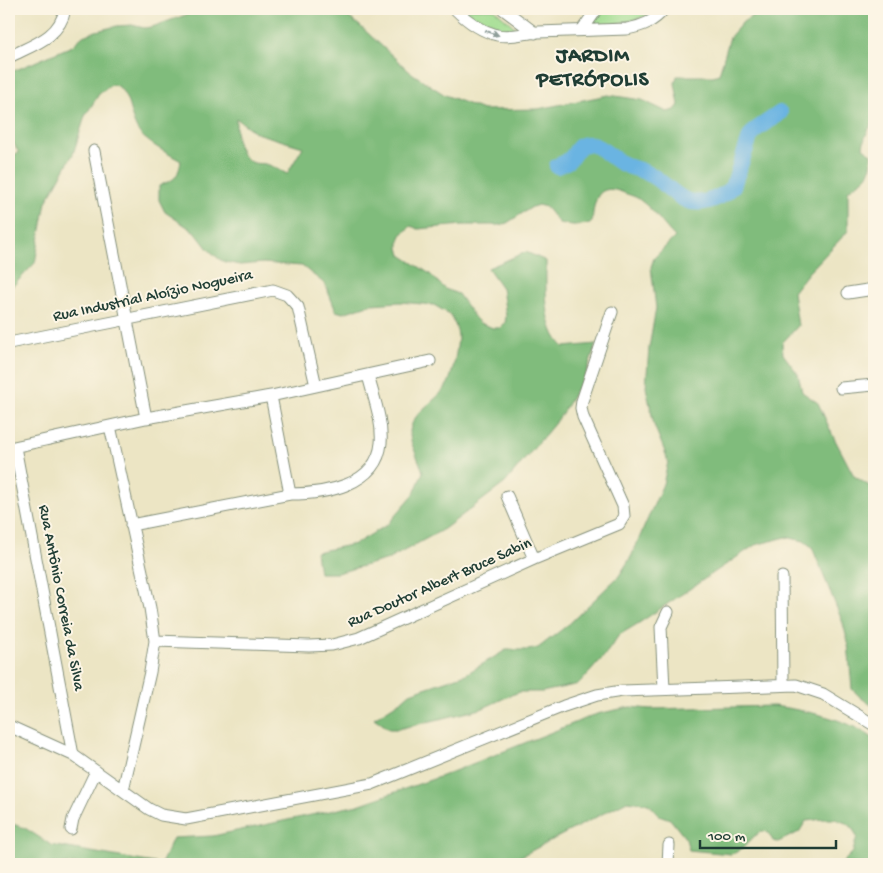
<svg xmlns="http://www.w3.org/2000/svg" width="883" height="873" font-family="'Gochi Hand',sans-serif">
	<rect width="100%" height="100%" fill="#fcf5e5"/>
	<filter id="ink" filterUnits="userSpaceOnUse"><feTurbulence type="fractalNoise" baseFrequency=".02" numOctaves="2"/><feDisplacementMap in="SourceGraphic" scale="10" xChannelSelector="R" yChannelSelector="G"/><feConvolveMatrix kernelMatrix="1 2 1 2 8 2 1 2 1" color-interpolation-filters="sRGB"/></filter>
	<filter id="wash" filterUnits="userSpaceOnUse"><feTurbulence type="fractalNoise" baseFrequency=".0096" numOctaves="4" result="noise"/><feDisplacementMap in="SourceGraphic" scale="20" xChannelSelector="R" yChannelSelector="G"/><feGaussianBlur stdDeviation="1.12" result="paint"/><feColorMatrix in="noise" values="0 0 0 0 0 0 0 0 0 0 0 0 0 0 0 0 0 1.4 0 .05"/><feComposite in="paint" operator="in"/></filter>
	<g filter="url(#wash)">
		<rect width="100%" height="100%" fill="#ece5c4"/>
		<!-- green -->
		<path fill="#a1dd91" stroke="#608d62" d="M 460,9 L 494,9 L 518,30 C 495,35 478,21 460,9 Z
			M 602,9 L 656,9 C 639,24 611,23 590,26 Z"/>
		<!-- forest -->
		<path fill="#80bc7b" stroke="#507c58" fill-rule="evenodd" d="M 186,9 L 338,9 L 360,26 L 410,72 L 445,95 L 483,110 L 538,109 L 608,95 L 642,100 L 667,112 L 675,110 L 679,105 L 675,83 L 677,76 L 713,76 L 719,74 L 730,37 L 743,22 L 763,9 L 874,9 L 874,122 C 867,130 864,138 863,148 L 872,154 C 871,181 865,176 848,191 L 848,231 L 808,273 L 793,292 L 798,326 L 782,343 L 783,354 L 798,374 L 802,392 L 818,403 L 833,436 L 854,476 L 874,489 L 874,707 L 860,697 L 852,689 L 848,643 L 843,623 L 812,547 L 804,541 L 786,537 L 755,545 L 639,623 L 619,635 L 605,655 L 579,684 L 542,692 L 520,692 L 511,695 L 481,709 L 398,729 L 389,729 L 374,718 L 401,701 L 410,693 L 466,674 L 506,650 L 528,650 L 538,648 L 569,624 L 619,576 L 631,557 L 663,484 L 668,462 L 665,452 L 654,425 L 646,387 L 649,348 L 656,308 L 651,267 L 654,258 L 675,237 C 663,225 654,210 640,200 C 636,196 628,195 622,192 C 596,182 594,202 592,222 C 581,227 571,225 559,223 L 546,207 L 538,205 L 532,207 L 507,223 L 500,225 L 463,225 L 418,229 L 411,226 L 401,235 L 399,241 L 399,248 L 401,255 L 430,274 L 445,289 L 458,294 L 475,318 L 480,323 L 493,328 L 500,328 L 505,323 L 506,316 L 502,288 L 488,268 L 526,252 L 546,261 C 546,287 543,329 564,347 L 596,344 L 586,374 L 559,418 L 505,483 L 444,529 L 389,559 L 337,573 L 319,573 L 316,552 L 355,544 L 387,525 L 414,494 L 423,472 C 420,461 409,442 410,432 C 412,411 437,402 447,385 C 452,379 458,345 458,337 C 458,330 453,321 451,315 L 434,305 L 400,302 L 371,304 L 343,313 L 336,311 L 325,284 L 302,266 L 263,263 L 240,265 L 225,262 L 219,259 L 208,249 L 195,232 L 165,212 L 159,200 L 159,186 C 176,178 177,180 181,161 C 169,154 143,141 137,129 C 129,114 130,97 118,86 L 111,85 L 99,94 L 85,116 L 73,154 L 46,202 L 35,263 L 9,290 L 9,156 L 19,153 L 10,137 L 9,137 L 9,73 L 72,46 L 83,36 L 96,31 L 117,26 L 132,25 L 144,28 L 152,27 L 191,13 ZM 236,118 L 256,133 L 303,147 L 287,174 C 281,171 275,167 269,165 C 264,163 258,164 254,163 C 235,156 236,134 236,118 Z
			M 774,706 C 807,711 847,718 874,739 L 874,864 L 841,864 L 853,852 L 857,836 L 851,826 L 846,823 L 835,819 L 823,819 L 806,821 L 799,832 L 778,842 L 773,841 L 768,832 L 762,831 C 751,836 743,852 731,854 L 689,850 L 686,839 L 670,819 L 659,815 L 650,805 L 645,803 L 627,801 L 506,864 L 161,864 L 173,838 L 213,836 L 358,805 L 442,776 L 597,714 L 630,707 L 650,709 Z
			M 9,823 L 25,828 L 51,845 L 160,864 L 9,864 Z"/>
		<g fill="none" stroke-linecap="round" stroke-linejoin="round">
			<!-- river -->
			<path stroke="#6ab4e2" stroke-width="16" d="M 557,166 C 562,164 566,163 570,159 C 577,152 577,143 590,144 C 600,146 610,156 619,162 C 629,168 641,169 651,175 C 674,189 683,211 714,199 C 722,196 727,193 733,186 L 750,137 L 755,130 L 780,113"/>
		</g>
	</g>
	<g filter="url(#ink)">
		<g fill="none" stroke-linecap="round" stroke-linejoin="round">
			<!-- minor casing -->
			<g stroke="#86917c" stroke-width="13">
				<path id="minor" d="M 455,9 C 466,20 481,31 497,35 C 512,38 524,33 538,32 C 568,31 597,30 627,29 C 642,26 654,22 664,9
					M 503,9 L 535,33
					M 582,30 L 597,9
					M 9,57 C 32,45 60,38 65,9
					M 94,151 L 146,418
					M 848,293 L 874,289
					M 9,343 L 273,290 L 287,295 L 298,307 L 316,386
					M 841,388 L 874,385
					M 271,396 L 290,494
					M 110,426 L 150,608 L 155,641 L 150,672 L 123,790
					M 15,447 L 73,755
					M 9,448 L 146,418 L 271,396 L 430,361
					M 507,496 L 534,559
					M 131,525 L 290,494 C 324,494 377,486 381,443 C 383,421 373,396 368,375
					M 782,577 L 783,685
					M 155,641 L 309,646 L 332,645 L 359,638 L 534,559 L 619,524 L 624,516 L 623,506 L 583,417 L 581,408 L 582,401 L 612,312
					M 664,689 L 661,627 L 668,612
					M 9,726 L 73,755 L 149,809 L 161,815 L 186,819 L 372,784 L 564,706 L 597,695 L 622,691 L 796,685 L 823,694 L 874,725
					M 71,829 L 73,819 L 96,771
					M 668,864 L 669,845"/>
			</g>
			<!-- minor -->
			<use href="#minor" stroke="#fff" stroke-width="11"/>
		</g>
		<!-- one-way arrows -->
		<defs><path id="oneway-solid" d="M-6-.8H1V-3.2L6.5 0L1 3.2V.8H-6Z" transform="scale(1.25)"/></defs>
		<use fill="#8f9e9a" href="#oneway-solid" transform="translate(492 33) rotate(19)"/>
	</g>
	<g text-anchor="middle" dominant-baseline="central" stroke-width="4" stroke-linejoin="round" paint-order="stroke">
		<!-- street labels -->
		<g font-size="16" fill="#1f3d34" stroke="#fcf5e5">
			<text transform="translate(153 297) rotate(-12)">Rua Industrial Aloízio Nogueira</text>
			<text transform="translate(440 584) rotate(-24)">Rua Doutor Albert Bruce Sabin</text>
			<text transform="translate(60 598) rotate(79)">Rua Antônio Correia da Silva</text>
		</g>
		<!-- district labels -->
		<g font-size="21" font-weight="bold" letter-spacing="1" fill="#1f3d34" stroke="#fcf5e5">
			<text x="593" y="57">JARDIM<tspan x="593" dy="24">PETRÓPOLIS</tspan></text>
		</g>
	</g>
	<!-- margin -->
	<rect width="883" height="873" fill="none" stroke="#fcf5e5" stroke-width="30"/>
	<!-- scale -->
	<path d="M700 840v8h136v-8" fill="none" stroke="#1f3d34" stroke-width="2.5"/>
	<text x="708" y="840" font-size="15" fill="#1f3d34" stroke="#fcf5e5" stroke-width="4" paint-order="stroke">100 m</text>
</svg>
